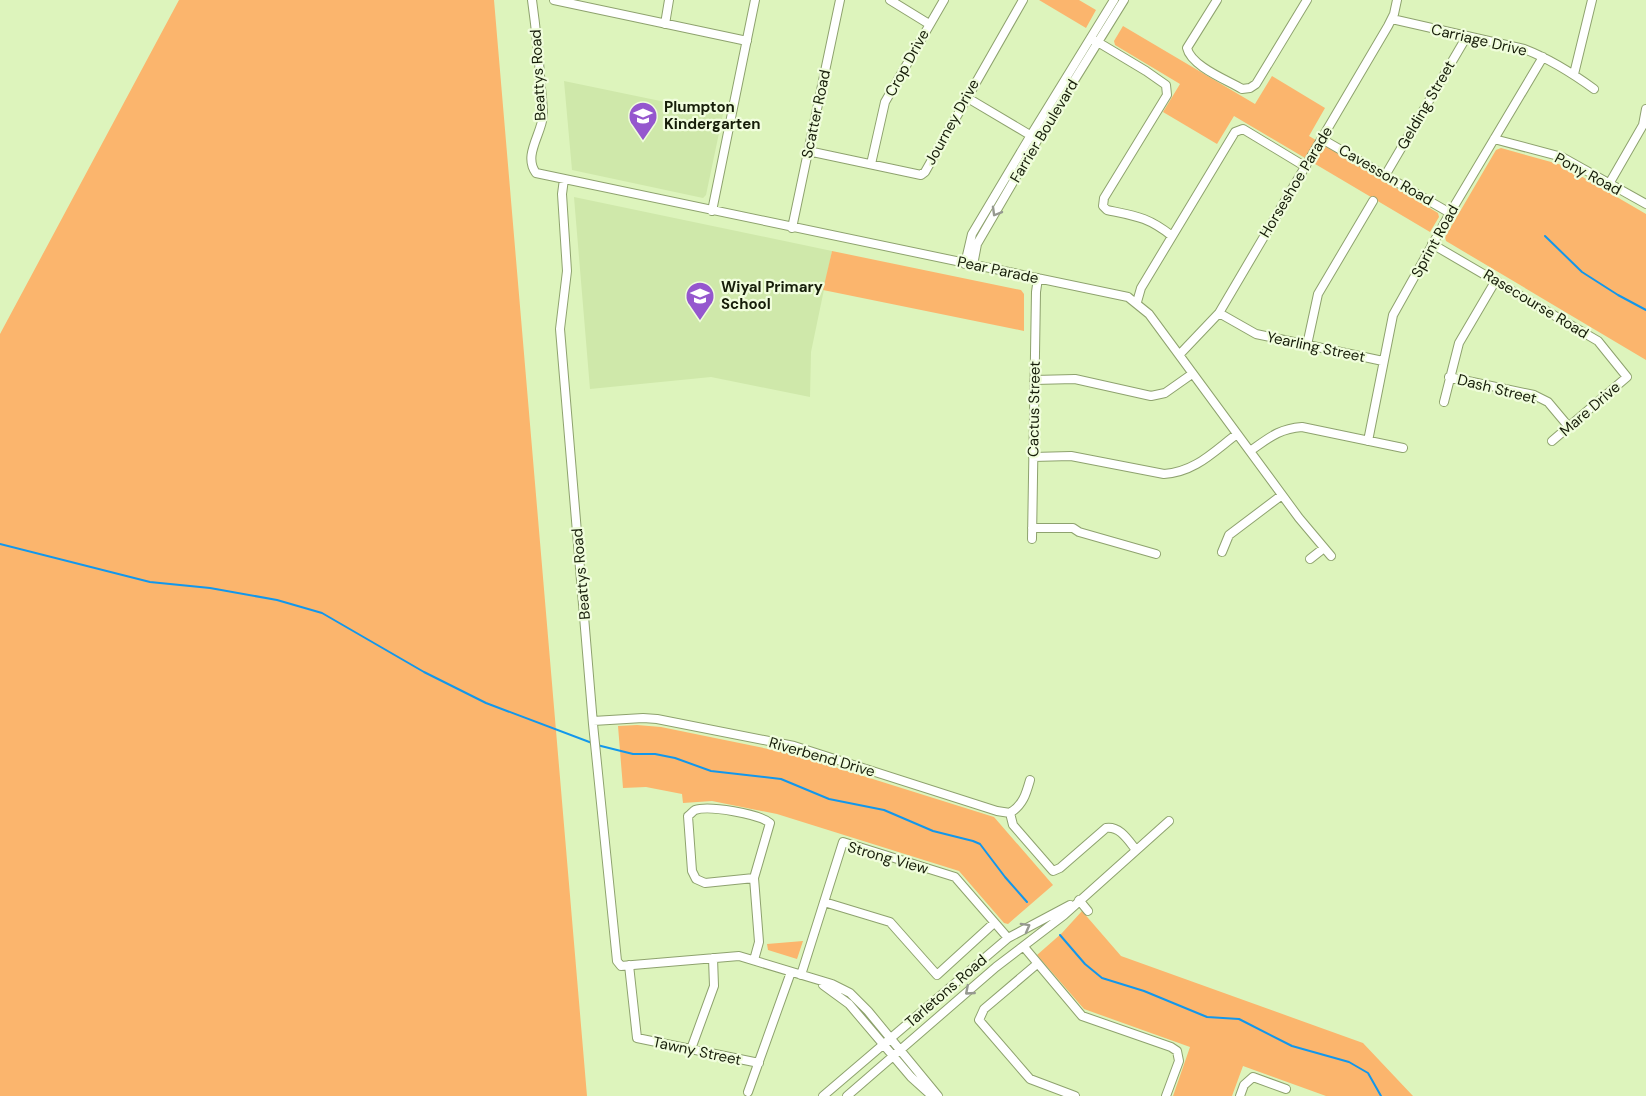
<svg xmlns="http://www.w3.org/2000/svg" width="1646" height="1096" font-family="'DM Sans',sans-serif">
	<rect width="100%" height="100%" fill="#ddf4bc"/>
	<!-- built -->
	<path fill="#cfe8aa" d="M 564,81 L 723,114 L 706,195 L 703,198 L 572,170 Z
		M 574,197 L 832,251 L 811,352 L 810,397 L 711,377 L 590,389 Z"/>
	<!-- green -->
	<path fill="#fbb56d" d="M 179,0 L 494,0 L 587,1096 L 0,1096 L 0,334 Z
		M 1039,0 L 1079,0 L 1096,10 L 1086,28 Z
		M 1123,26 L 1255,104 L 1272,76 L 1325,108 L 1309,136 L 1438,213 L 1439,217 L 1430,232 L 1234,116 L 1217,144 L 1163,112 L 1180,84 L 1115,45 L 1114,41 Z
		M 1501,148 L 1562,165 L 1646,214 L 1646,360 L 1446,241 L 1445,237 L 1496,150 Z
		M 832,251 L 1021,290 L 1024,294 L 1024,331 L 823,290 Z
		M 637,725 L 661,727 L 793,754 L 994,817 L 1053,885 L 1008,924 L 1004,923 L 959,871 L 777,814 L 712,801 L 683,803 L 682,794 L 646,787 L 623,788 L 618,726 Z
		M 1082,911 L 1121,956 L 1363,1043 L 1413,1096 L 1326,1096 L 1243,1066 L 1232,1096 L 1173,1096 L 1190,1047 L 1084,1009 L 1037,955 L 1062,933 Z
		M 803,941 L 797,959 L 768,950 L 767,944 Z"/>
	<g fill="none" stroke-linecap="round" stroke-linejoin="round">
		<!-- stream -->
		<path stroke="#1297ec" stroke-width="2" d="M 1545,236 L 1582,272 L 1618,295 L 1646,310
			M 0,544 L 150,582 L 210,588 L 277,600 L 322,613 L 424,672 L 486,703 L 592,743
			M 597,745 L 633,754 L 655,754 L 675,758 L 711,771 L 781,779 L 829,799 L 884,810 L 933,831 L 973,841 L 980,844 L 1005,877 L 1027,902
			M 1060,935 L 1085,964 L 1102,978 L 1144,991 L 1207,1017 L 1239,1019 L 1292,1046 L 1349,1062 L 1368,1073 L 1381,1096"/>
		<!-- minor casing -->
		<g stroke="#8ea26e" stroke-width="10">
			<path id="minor" d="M 532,0 C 536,29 539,59 541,88 C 542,97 543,107 543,116 C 541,135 523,156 536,173 L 1128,297 L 1149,314 L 1299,518 L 1331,556
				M 554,0 L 747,41
				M 890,0 L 929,24
				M 1217,0 L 1187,48 C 1191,66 1227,80 1242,89 L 1250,88 L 1256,84 L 1307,0
				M 1392,19 L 1524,49 C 1550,59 1572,73 1594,89
				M 665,24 L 669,0
				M 1091,38 L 1146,71 L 1166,85 L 1167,95 L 1104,198 L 1103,206 L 1107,210 C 1136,216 1148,217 1172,236
				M 1574,74 L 1592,0
				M 966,97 L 1035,138
				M 1322,139 L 1450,213
				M 1494,139 L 1562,157 L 1646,204
				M 808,151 L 921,175 L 925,172 L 1023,0
				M 871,164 L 885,102 L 944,0
				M 1386,174 L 1467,36
				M 564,179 L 562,194 L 567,271 L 560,329 L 593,724 L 617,961 L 621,966 L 739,956 L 832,984 L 850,993 L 868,1011 L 938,1096
				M 1609,184 L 1643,125 L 1646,109
				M 712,211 L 755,0
				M 792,228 L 840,0
				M 1432,244 L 1598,341 L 1627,377 L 1552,441
				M 965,264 L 972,234 L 1031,135 L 1114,0
				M 973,265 L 977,244 L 1038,139 L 1124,0
				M 1137,302 L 1141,288 L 1235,132 L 1243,129 L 1306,167
				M 1219,313 L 1256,334 L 1383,361
				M 1307,345 L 1318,294 L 1373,201
				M 1180,354 L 1219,313 L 1388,26 L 1394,14 L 1397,0
				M 1449,377 L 1534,395 L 1548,402 L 1569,427
				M 1034,380 L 1075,379 L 1151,396 L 1165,393 L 1192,374
				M 1444,402 L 1459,343 L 1496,280
				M 1368,441 L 1393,315 L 1450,213 L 1543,57
				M 1250,451 C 1269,438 1278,429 1302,427 L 1403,448
				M 1033,457 L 1071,456 L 1164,474 C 1195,472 1213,452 1237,434
				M 1032,528 L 1073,528 L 1079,532 L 1156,554
				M 1032,539 L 1036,292 L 1038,278
				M 1222,552 L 1229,535 L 1282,495
				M 1310,559 L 1324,548
				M 593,721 L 643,718 L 657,719 L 794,746 L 997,811 L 1010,813
				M 1010,813 L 1013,825 L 1053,871 L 1060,868 L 1106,828 C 1120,826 1128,840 1136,850
				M 1010,813 C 1023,805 1026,794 1030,780
				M 1079,900 L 1088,911
				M 824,902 L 890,922 L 937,975 L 994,923
				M 1024,947 L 1082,1016 L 1171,1047 L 1177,1051 L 1179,1061 L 1166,1096
				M 754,960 L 759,942 L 754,878 L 770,823 C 759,814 709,805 695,810 C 693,811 690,815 688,816 L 692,871 L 696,879 L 705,883 L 754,878
				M 1037,964 L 984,1009 L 979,1020 L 1030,1079 L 1075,1096
				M 629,965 L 637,1038 L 759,1063
				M 801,975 L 843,842 L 955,877 L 1008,938
				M 823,985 L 849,1004 L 911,1077 L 932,1096
				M 691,1049 L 714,986 L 713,958
				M 748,1092 L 791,972
				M 823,1096 L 1008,938 L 1070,905
				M 847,1096 L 996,967 L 1064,915 L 1169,821
				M 1240,1096 L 1244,1085 L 1253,1077 L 1286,1089"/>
		</g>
		<!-- minor -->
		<use href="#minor" stroke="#fff" stroke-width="8"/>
	</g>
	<!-- one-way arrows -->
	<defs><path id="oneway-chevron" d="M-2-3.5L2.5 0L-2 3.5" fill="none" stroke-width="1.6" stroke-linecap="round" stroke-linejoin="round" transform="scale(1.5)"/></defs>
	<g stroke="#969990">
		<use href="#oneway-chevron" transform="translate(996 212) rotate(120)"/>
		<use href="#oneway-chevron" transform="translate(1026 927) rotate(-29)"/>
		<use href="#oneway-chevron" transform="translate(969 991) rotate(139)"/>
	</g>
	<!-- icons -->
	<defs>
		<g id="school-pin" transform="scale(1.5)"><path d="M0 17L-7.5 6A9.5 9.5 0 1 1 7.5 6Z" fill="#9557ce" stroke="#f0fddc"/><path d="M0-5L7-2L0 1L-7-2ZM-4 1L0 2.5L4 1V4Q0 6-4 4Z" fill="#fff"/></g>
	</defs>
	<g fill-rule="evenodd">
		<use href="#school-pin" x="643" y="116"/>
		<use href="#school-pin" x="700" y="296"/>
	</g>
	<g text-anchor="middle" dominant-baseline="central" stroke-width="4.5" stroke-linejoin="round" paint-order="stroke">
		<!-- street labels -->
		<g font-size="15" fill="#161d09" stroke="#f0fddc">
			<text transform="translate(1479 40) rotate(13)">Carriage Drive</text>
			<text transform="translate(907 63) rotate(-61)">Crop Drive</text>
			<text transform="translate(538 75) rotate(-93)">Beattys Road</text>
			<text transform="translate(1426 105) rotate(-60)">Gelding Street</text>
			<text transform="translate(816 114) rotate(-78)">Scatter Road</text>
			<text transform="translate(952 122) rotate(-61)">Journey Drive</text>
			<text transform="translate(1044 131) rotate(-59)">Farrier Boulevard</text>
			<text transform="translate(1588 174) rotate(28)">Pony Road</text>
			<text transform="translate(1386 175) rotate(30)">Cavesson Road</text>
			<text transform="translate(1296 182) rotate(-59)">Horseshoe Parade</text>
			<text transform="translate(1435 241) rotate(-61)">Sprint Road</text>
			<text transform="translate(998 270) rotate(12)">Pear Parade</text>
			<text transform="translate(1536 304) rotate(31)">Rasecourse Road</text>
			<text transform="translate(1316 347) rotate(12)">Yearling Street</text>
			<text transform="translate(1497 389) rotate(14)">Dash Street</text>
			<text transform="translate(1034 409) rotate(-89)">Cactus Street</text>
			<text transform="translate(1590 409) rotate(-41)">Mare Drive</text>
			<text transform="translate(581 574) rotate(-95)">Beattys Road</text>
			<text transform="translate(822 757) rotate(16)">Riverbend Drive</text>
			<text transform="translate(888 858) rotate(16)">Strong View</text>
			<text transform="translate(946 991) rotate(-41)">Tarletons Road</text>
			<text transform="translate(697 1051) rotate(12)">Tawny Street</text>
		</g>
		<!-- poi labels -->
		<g font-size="15" font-weight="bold" fill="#161d09" stroke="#f0fddc" text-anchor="start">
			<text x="664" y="107">Plumpton<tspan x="664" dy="17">Kindergarten</tspan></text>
			<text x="721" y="287">Wiyal Primary<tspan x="721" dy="17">School</tspan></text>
		</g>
	</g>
</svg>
